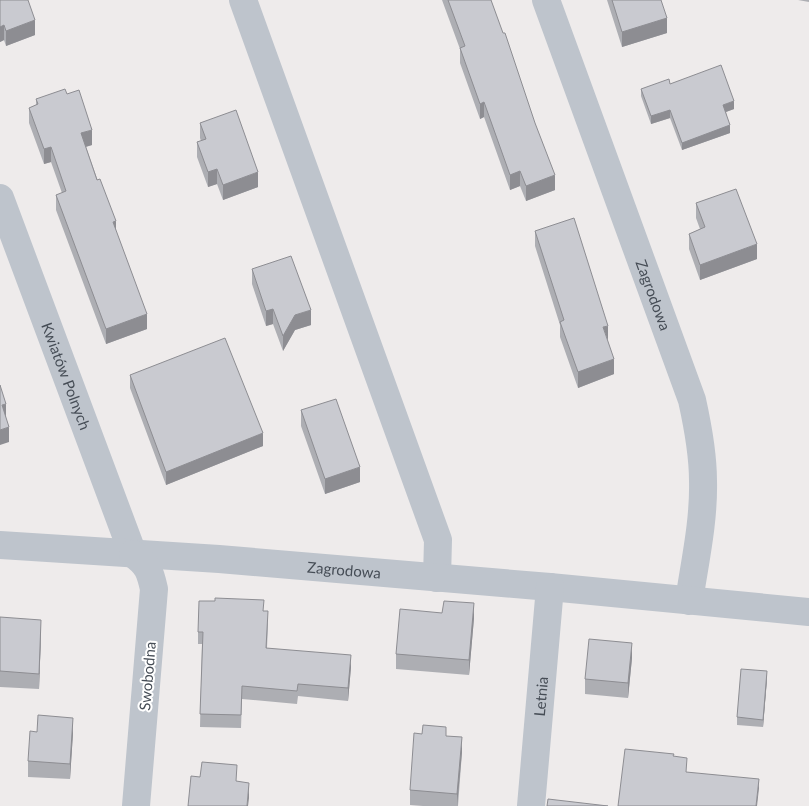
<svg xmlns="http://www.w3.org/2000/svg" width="809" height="806" font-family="Lato,sans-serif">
	<rect width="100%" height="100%" fill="#eeebeb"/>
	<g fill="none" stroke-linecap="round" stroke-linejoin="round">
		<!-- minor -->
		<g stroke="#bec4cc" stroke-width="28">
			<path d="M 243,0 L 438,540 L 437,578"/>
			<path id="s1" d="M 546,0 L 692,400 C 698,427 703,454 703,481 C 704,521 695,561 689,601"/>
			<path id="s2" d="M 0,198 L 133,554"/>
			<path id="s3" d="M 0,545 L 219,559 L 550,587 L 809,612"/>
			<path d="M 133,554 C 148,565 150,571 154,589 L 136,806"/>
			<path id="s4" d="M 531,806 L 550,587"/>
		</g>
	</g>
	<!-- wall -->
	<path fill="#adaeb3" d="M 0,0 L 35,35 L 6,46 L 4,40 L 0,42 Z
		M 442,0 L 491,0 L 555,190 L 526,201 L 520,186 L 510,190 L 484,117 L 480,119 L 460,63 L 460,49 Z
		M 607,0 L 661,0 L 667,33 L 622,47 Z
		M 798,0 L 809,0 L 809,2 Z
		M 670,84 L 734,109 L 726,112 L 730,133 L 682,150 L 670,118 L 651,124 L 641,96 L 641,89 Z
		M 67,94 L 92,145 L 86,147 L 116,232 L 147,329 L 106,344 L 56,210 L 56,195 L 62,193 L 51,162 L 44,164 L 29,123 L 29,108 L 36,105 L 36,99 Z
		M 200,123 L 258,187 L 223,200 L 217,184 L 208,187 L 197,157 L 197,142 L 201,141 L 200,138 Z
		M 696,203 L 757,259 L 700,280 L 689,249 L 689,234 L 700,229 L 696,218 Z
		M 535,231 L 614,374 L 578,388 L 560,337 L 560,325 L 535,246 Z
		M 252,269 L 311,325 L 295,330 L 283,351 L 273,324 L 266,326 L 252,284 Z
		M 130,375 L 263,446 L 166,485 L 130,388 Z
		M 301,410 L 360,482 L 325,494 L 301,426 Z
		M 264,611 L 268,624 L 267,648 L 351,667 L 348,701 L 298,696 L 297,704 L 242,699 L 241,728 L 200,727 L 202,644 L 198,644 L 198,632 Z
		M 0,617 L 41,635 L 39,689 L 0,687 Z
		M 474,618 L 469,675 L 396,669 L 396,654 Z
		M 632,658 L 628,698 L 585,694 L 585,679 Z
		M 767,679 L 763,727 L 737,725 L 737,717 Z
		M 73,733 L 70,779 L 28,777 L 28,761 Z
		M 446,736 L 462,752 L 458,806 L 423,806 L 410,805 L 410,790 Z"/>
	<!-- shaded-wall -->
	<path fill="#8d8d92" d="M 667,18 L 667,33 L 622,47 L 622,32 Z
		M 35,20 L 35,35 L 6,46 L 6,31 Z
		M 4,25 L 4,40 L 0,42 L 0,27 Z
		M 734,101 L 734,109 L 723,113 L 723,105 Z
		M 484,102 L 484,117 L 480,119 L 480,104 Z
		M 670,110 L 670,118 L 651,124 L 651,116 Z
		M 730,125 L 730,133 L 682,150 L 682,143 Z
		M 92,130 L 92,145 L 81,148 L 81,133 Z
		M 51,147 L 51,162 L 44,164 L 44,149 Z
		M 217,169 L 217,184 L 208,187 L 208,172 Z
		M 520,171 L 520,186 L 510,190 L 510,175 Z
		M 258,172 L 258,187 L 223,200 L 223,185 Z
		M 555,175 L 555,190 L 526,201 L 526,186 Z
		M 116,221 L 116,236 L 113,222 Z
		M 757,244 L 757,259 L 700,280 L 700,265 Z
		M 273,309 L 273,324 L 266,326 L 266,311 Z
		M 311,310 L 311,325 L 295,330 L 283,351 L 283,336 L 295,315 Z
		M 147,314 L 147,329 L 106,344 L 106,329 Z
		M 608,326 L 608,341 L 603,327 Z
		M 614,359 L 614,374 L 578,388 L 578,372 Z
		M 6,404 L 6,420 L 2,405 Z
		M 9,427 L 9,442 L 0,445 L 0,430 Z
		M 263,433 L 263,446 L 166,485 L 166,472 Z
		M 360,467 L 360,482 L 325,494 L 325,479 Z
		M 474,603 L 474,618 L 469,675 L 469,660 Z
		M 41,620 L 41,635 L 39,689 L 39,674 Z
		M 632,643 L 632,658 L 628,698 L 628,683 Z
		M 351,655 L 351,667 L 348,701 L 348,688 Z
		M 767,671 L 767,679 L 763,727 L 763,720 Z
		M 73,718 L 73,733 L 70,779 L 70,764 Z
		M 462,737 L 462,752 L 457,806 L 457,794 Z
		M 759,779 L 759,788 L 757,806 L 756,806 Z
		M 249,783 L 249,798 L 248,806 L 247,806 Z"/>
	<!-- building -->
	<path fill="#c9cad0" stroke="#8d8d92" d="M 0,0 L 28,0 L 35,20 L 6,31 L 4,25 L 0,27 Z
		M 448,0 L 491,0 L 503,33 L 505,33 L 535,123 L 555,175 L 526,186 L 520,171 L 510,175 L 484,102 L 480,104 L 460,48 L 465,46 Z
		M 612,0 L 661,0 L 667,18 L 622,32 Z
		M 721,65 L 734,101 L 723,105 L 730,125 L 682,143 L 670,110 L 651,116 L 641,89 L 669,79 L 670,84 Z
		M 65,89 L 67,94 L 79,90 L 92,130 L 81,133 L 97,180 L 100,179 L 116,221 L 113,222 L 147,314 L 106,329 L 56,195 L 66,191 L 51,147 L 44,149 L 29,108 L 38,104 L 36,99 Z
		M 236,110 L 258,172 L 223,185 L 217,169 L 208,172 L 197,142 L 206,139 L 200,123 Z
		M 736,189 L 757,244 L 700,265 L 689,234 L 705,227 L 696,203 Z
		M 574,218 L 608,326 L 603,327 L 614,359 L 578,372 L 560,322 L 564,320 L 535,231 Z
		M 291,256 L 311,310 L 295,315 L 283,336 L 273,309 L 266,311 L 252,269 Z
		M 225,338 L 263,433 L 166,472 L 130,375 Z
		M 0,385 L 6,404 L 2,405 L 9,427 L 0,430 Z
		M 336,399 L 360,467 L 325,479 L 301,410 Z
		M 215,598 L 264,600 L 263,611 L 268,611 L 266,648 L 351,655 L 348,688 L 298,684 L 297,691 L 242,686 L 241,715 L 200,714 L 203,632 L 198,632 L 199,601 L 215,601 Z
		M 444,601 L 474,603 L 469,660 L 396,654 L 400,609 L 442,613 Z
		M 0,617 L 41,620 L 39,674 L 0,671 Z
		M 589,639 L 632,643 L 628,683 L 585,679 Z
		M 741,669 L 767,671 L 763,720 L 737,717 Z
		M 38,715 L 73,718 L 70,764 L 28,761 L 30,731 L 37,732 Z
		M 423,725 L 446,727 L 446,736 L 462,737 L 457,794 L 410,790 L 414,733 L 422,734 Z
		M 625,749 L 674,754 L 673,756 L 687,758 L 686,772 L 759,779 L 756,806 L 618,806 Z
		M 202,762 L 237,765 L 236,781 L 249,783 L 247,806 L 188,806 L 191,776 L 200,777 Z
		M 548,799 L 608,806 L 547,806 Z"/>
	<g text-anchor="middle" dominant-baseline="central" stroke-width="4" stroke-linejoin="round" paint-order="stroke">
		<!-- street labels -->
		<g font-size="15" fill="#464d56" stroke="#fff">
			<text stroke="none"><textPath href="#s1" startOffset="314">Zagrodowa</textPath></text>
			<text stroke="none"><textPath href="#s2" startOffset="190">Kwiatów Polnych</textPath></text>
			<text stroke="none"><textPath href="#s3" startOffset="345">Zagrodowa</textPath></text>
			<text transform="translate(147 676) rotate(-85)">Swobodna</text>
			<text stroke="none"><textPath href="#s4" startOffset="110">Letnia</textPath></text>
		</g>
	</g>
</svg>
